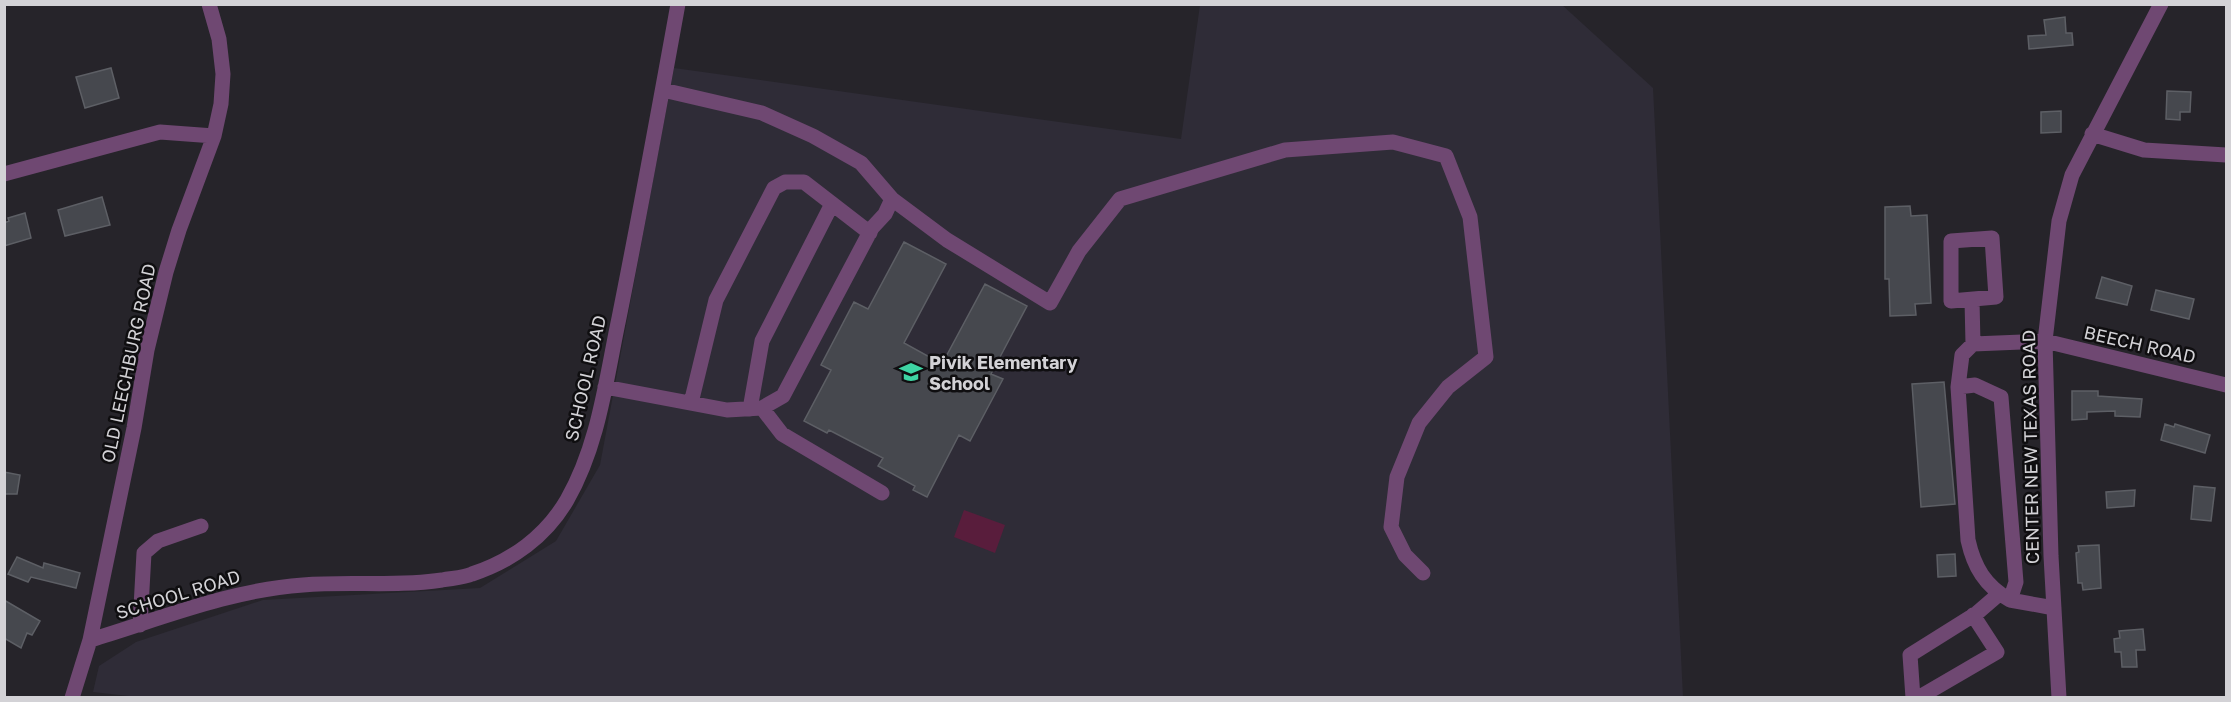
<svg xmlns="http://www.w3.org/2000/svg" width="2231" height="702" font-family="'Golos Text',sans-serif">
	<rect width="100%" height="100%" fill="#26242a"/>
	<!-- built -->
	<path fill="#2f2c37" d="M 1561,4 L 1653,88 L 1683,697 L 146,698 L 93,692 L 99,666 L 136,642 L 263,600 L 480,588 L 556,541 L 600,465 L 674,68 L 1181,139 L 1200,5 Z"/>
	<!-- green -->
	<path fill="#591d3c" d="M 964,510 L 1005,525 L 995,553 L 954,537 Z"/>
	<!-- building -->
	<path fill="#46484e" stroke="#5d5f65" stroke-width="1.5" d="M 2065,17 L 2066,33 L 2072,33 L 2073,45 L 2029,49 L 2028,36 L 2046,35 L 2044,20 Z
		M 111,68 L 119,98 L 85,108 L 76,77 Z
		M 2167,91 L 2191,92 L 2190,112 L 2180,112 L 2180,120 L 2166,119 Z
		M 2061,111 L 2061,132 L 2041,133 L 2041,112 Z
		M 102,197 L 110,225 L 65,236 L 58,210 Z
		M 1910,206 L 1911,216 L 1927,215 L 1931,303 L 1915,304 L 1916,315 L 1890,316 L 1889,279 L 1885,279 L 1885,207 Z
		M 25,213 L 31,238 L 4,246 L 4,223 L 9,221 L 8,218 Z
		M 904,242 L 946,264 L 904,343 L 942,364 L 985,284 L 1027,306 L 991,374 L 1003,379 L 970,441 L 959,435 L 927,497 L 913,490 L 915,486 L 878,466 L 883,458 L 829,430 L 827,433 L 804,421 L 831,370 L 821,365 L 854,302 L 868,309 Z
		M 2102,277 L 2132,286 L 2127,305 L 2096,298 Z
		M 2156,290 L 2194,299 L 2189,319 L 2151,310 Z
		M 1944,382 L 1955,504 L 1921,507 L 1912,384 Z
		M 2072,391 L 2098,391 L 2098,396 L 2142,399 L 2140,417 L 2115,416 L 2115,411 L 2087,412 L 2087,419 L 2072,420 Z
		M 2165,424 L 2174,427 L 2175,424 L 2210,435 L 2205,453 L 2161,440 Z
		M 4,472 L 20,475 L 17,494 L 4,494 Z
		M 2194,486 L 2215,488 L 2211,521 L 2191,519 Z
		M 2135,490 L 2134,506 L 2107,508 L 2106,492 Z
		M 2099,545 L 2101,588 L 2083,590 L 2082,583 L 2078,583 L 2076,553 L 2079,552 L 2078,546 Z
		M 1955,554 L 1956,576 L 1938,577 L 1937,555 Z
		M 17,557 L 43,568 L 44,563 L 80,573 L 76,588 L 31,577 L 28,582 L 8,574 Z
		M 4,600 L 40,621 L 32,635 L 27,633 L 21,648 L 4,638 Z
		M 2143,629 L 2145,650 L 2136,650 L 2137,667 L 2122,667 L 2121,652 L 2115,652 L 2114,639 L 2120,638 L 2119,631 Z"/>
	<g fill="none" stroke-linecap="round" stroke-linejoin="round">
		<!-- minor -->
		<path stroke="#6f4872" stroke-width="15" d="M 2092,134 L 2144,150 L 2226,155
			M 4,174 L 160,132 L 214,136
			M 892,199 L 947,240 L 1050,303 L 1079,251 L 1120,199 L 1285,150 L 1393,142 L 1446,156 L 1470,217 L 1486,357 L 1448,387 L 1419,423 L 1397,477 L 1391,527 L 1405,555 L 1423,573
			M 1992,238 L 1996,297 L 1951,301 L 1951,241 Z
			M 1972,300 L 1973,344
			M 605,387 L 727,410 L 762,408 L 783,396 L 872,228 L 885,214 L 892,199 L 861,163 L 813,136 L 762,113 L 663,90
			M 1958,387 L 1975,385 L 2001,397 L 2016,582 L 2010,600 C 1985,586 1974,567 1968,540 L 1958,387 L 1962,355 L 1973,344 L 2045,341 L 2226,385
			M 691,403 L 716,300 L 774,188 L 785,182 L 804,182 L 870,233
			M 762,408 L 782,434 L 882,493
			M 750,409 L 762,341 L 832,204
			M 2010,600 L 2054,608
			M 140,625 L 144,553 L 158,541 L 201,526
			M 90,640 C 160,619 230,590 303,585 C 350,581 396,587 442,580 C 452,578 463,578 472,574 C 512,561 546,536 567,500 C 599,444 606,379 619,318 C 640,213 659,109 678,4
			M 72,698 L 90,640 L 134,428 L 147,350 L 166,272 L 179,230 L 214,136 L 221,104 L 223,74 L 219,39 L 209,4
			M 1913,698 L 1910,655 L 1977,613 L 1999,594
			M 1918,698 L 1997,652 L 1973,615
			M 2059,698 L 2051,556 L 2045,341 L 2059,221 L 2072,175 L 2161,4"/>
	</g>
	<!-- icons -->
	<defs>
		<g id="school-bare" transform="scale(1.8)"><path d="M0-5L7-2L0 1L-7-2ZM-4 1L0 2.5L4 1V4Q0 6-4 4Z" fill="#3ed4a3" stroke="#0f0e10" stroke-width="2.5" paint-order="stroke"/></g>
	</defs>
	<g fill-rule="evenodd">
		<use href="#school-bare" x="911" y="372"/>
	</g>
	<g text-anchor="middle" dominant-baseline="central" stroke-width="5" stroke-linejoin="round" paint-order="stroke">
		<!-- street labels -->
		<g font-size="18" fill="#d3d2d6" stroke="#0f0e10">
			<text transform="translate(2140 344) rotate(13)">BEECH ROAD</text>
			<text transform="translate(128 363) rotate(-78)">OLD LEECHBURG ROAD</text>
			<text transform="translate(585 378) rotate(-77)">SCHOOL ROAD</text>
			<text transform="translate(2030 447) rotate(-91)">CENTER NEW TEXAS ROAD</text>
			<text transform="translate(178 594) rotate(-17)">SCHOOL ROAD</text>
		</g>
		<!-- poi labels -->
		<g font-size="18" font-weight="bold" fill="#d3d2d6" stroke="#0f0e10" text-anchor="start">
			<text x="929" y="362">Pivik Elementary<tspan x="929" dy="21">School</tspan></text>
		</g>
	</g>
	<!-- border -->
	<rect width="2231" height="702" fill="none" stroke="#d3d2d6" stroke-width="12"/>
</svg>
